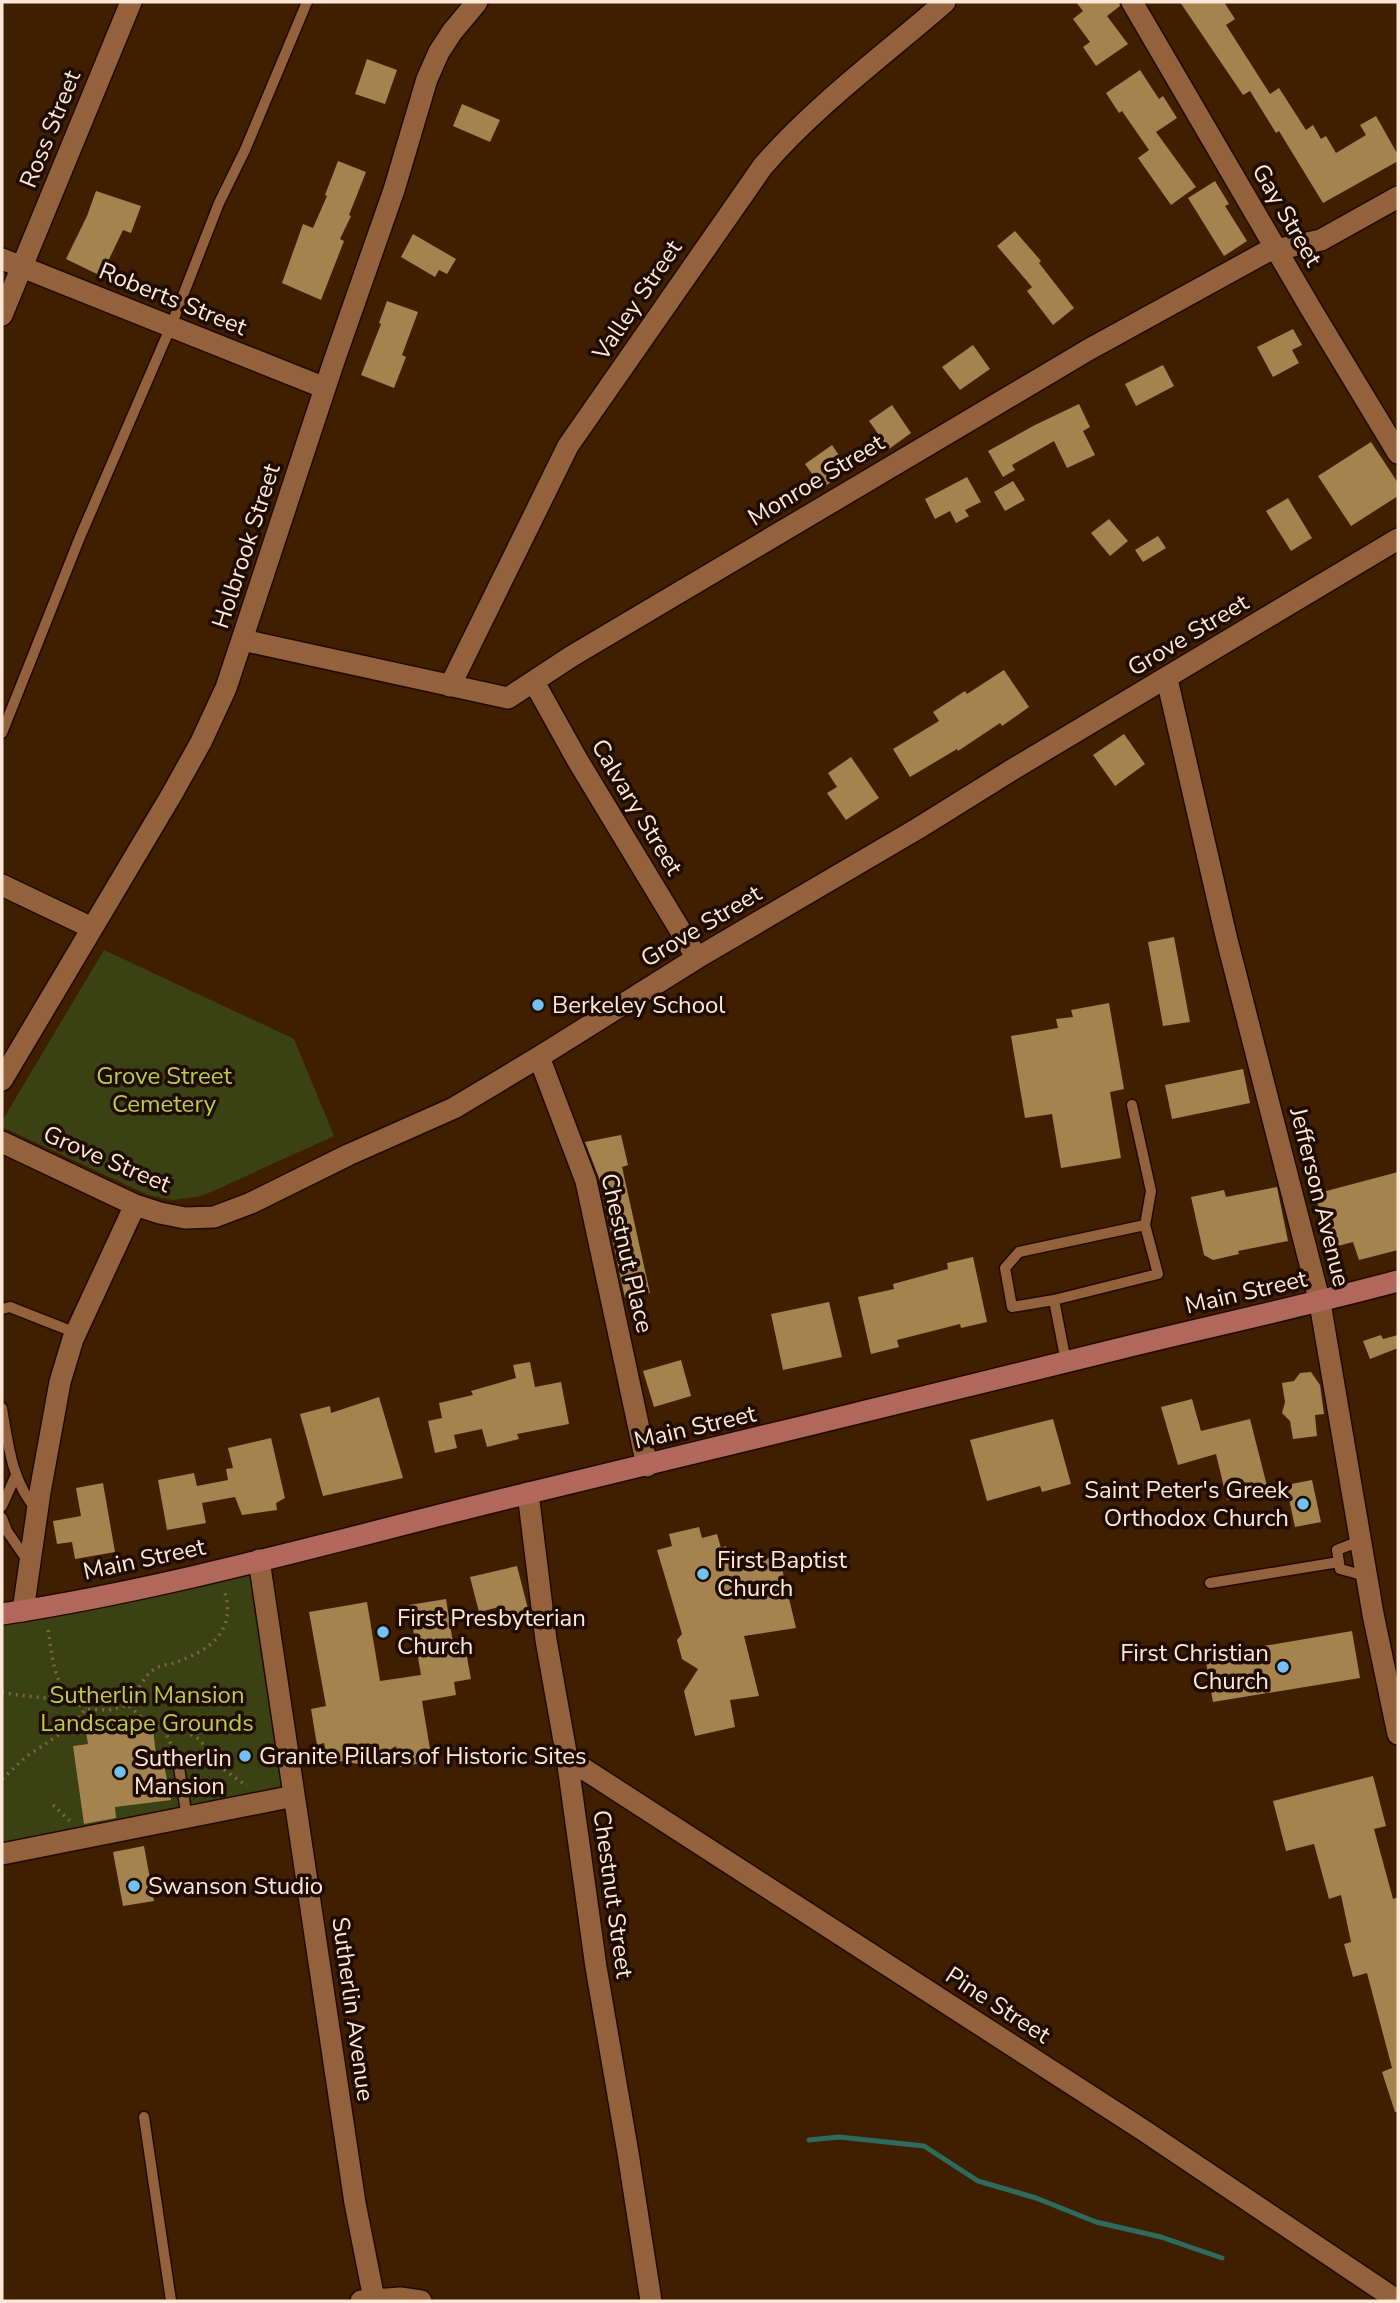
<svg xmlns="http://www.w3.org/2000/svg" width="1400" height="2303" font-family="'Nunito Sans',sans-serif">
	<rect width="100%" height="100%" fill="#401f01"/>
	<!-- green -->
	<path fill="#3a4214" d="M 104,950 L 294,1039 L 334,1136 L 202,1196 L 173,1200 L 148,1195 L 2,1127 L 2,1121 Z
		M 259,1560 L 294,1796 L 2,1861 L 2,1614 Z"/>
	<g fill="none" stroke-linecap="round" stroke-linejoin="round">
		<!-- stream -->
		<path stroke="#2d6b5e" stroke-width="5" d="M 809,2140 L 839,2137 L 924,2146 L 978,2181 L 1036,2198 L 1096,2222 L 1161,2237 L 1222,2258"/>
	</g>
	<!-- building -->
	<path fill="#a5834e" d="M 1076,2 L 1119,2 L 1120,6 L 1107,16 L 1128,44 L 1096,66 L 1083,47 L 1090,42 L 1073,19 L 1083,11 Z
		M 1180,2 L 1224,2 L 1235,19 L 1226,25 L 1270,94 L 1279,88 L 1306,130 L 1313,125 L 1321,139 L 1326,136 L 1336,153 L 1366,135 L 1360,125 L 1376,116 L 1398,155 L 1398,161 L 1323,203 L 1279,131 L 1276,133 L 1250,91 L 1243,95 Z
		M 367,59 L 397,70 L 385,104 L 355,94 Z
		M 1140,70 L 1159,99 L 1163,96 L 1177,118 L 1156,132 L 1196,187 L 1171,205 L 1138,158 L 1149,150 L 1122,111 L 1119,113 L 1106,93 Z
		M 462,104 L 500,120 L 490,142 L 453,126 Z
		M 338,161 L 366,172 L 349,215 L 351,216 L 340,239 L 344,241 L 321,300 L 282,283 L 303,224 L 313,228 L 327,196 L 325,195 Z
		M 1215,181 L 1229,204 L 1225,206 L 1247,241 L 1224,256 L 1188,198 Z
		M 96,191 L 141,206 L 131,233 L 123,230 L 101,276 L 66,259 L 87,216 Z
		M 1015,231 L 1041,261 L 1039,263 L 1074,308 L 1053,325 L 1027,291 L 1032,287 L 997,246 Z
		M 413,234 L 456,259 L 447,274 L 439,270 L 435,277 L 401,257 Z
		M 387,301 L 418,312 L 402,355 L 406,357 L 394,388 L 361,375 L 381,324 L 379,323 Z
		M 1293,329 L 1302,345 L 1292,350 L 1299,363 L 1273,377 L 1257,347 Z
		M 973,345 L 990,369 L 960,390 L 942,367 Z
		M 1163,365 L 1174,386 L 1136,406 L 1125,384 Z
		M 1079,404 L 1090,427 L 1083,431 L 1095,455 L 1067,468 L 1054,441 L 1012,465 L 1015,470 L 1003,477 L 988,451 L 1035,425 Z
		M 892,405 L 911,433 L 889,449 L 869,421 Z
		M 1371,442 L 1398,483 L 1398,496 L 1351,526 L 1318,476 Z
		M 832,445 L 849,470 L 822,488 L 805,464 Z
		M 967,477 L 981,502 L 965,510 L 969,516 L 956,523 L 950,511 L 935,519 L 925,499 Z
		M 1013,481 L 1025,500 L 1005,511 L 994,492 Z
		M 1288,498 L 1312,538 L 1291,551 L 1266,511 Z
		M 1109,519 L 1128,541 L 1110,556 L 1091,533 Z
		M 1158,536 L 1166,548 L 1143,562 L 1135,550 Z
		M 1004,670 L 1029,707 L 1002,726 L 1000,723 L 958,751 L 957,749 L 910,777 L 893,749 L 939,721 L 933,712 L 965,691 L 967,694 Z
		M 1124,734 L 1145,764 L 1115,786 L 1093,755 Z
		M 851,757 L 879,798 L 846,820 L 827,793 L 837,787 L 828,773 Z
		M 1174,937 L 1190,1022 L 1163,1026 L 1148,942 Z
		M 1109,1003 L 1124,1089 L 1110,1092 L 1121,1158 L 1061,1168 L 1052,1114 L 1025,1118 L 1011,1036 L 1058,1028 L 1056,1019 L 1073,1017 L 1071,1010 Z
		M 1243,1069 L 1250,1103 L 1172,1119 L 1165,1085 Z
		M 621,1135 L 628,1165 L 622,1167 L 650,1293 L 625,1298 L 599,1178 L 585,1142 Z
		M 1398,1172 L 1398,1250 L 1359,1260 L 1353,1242 L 1330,1248 L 1315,1194 Z
		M 1277,1187 L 1288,1241 L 1238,1251 L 1239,1254 L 1213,1260 L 1204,1255 L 1191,1197 L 1224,1190 L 1226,1197 Z
		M 973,1257 L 987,1322 L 961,1328 L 960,1324 L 897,1340 L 899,1347 L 871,1354 L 858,1297 L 894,1289 L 893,1284 L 948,1269 L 947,1263 Z
		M 829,1302 L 842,1357 L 783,1370 L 771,1314 Z
		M 1381,1335 L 1383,1339 L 1398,1335 L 1398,1348 L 1370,1359 L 1363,1341 Z
		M 681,1360 L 691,1396 L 654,1407 L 643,1371 Z
		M 530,1362 L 535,1387 L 561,1382 L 569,1424 L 517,1434 L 519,1439 L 487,1447 L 482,1429 L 454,1435 L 457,1448 L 435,1453 L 428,1421 L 442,1418 L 439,1403 L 473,1395 L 471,1391 L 516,1378 L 513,1365 Z
		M 1311,1372 L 1320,1385 L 1324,1414 L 1315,1415 L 1317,1436 L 1293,1439 L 1290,1421 L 1282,1413 L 1285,1402 L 1282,1383 L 1294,1381 L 1300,1373 Z
		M 379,1397 L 403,1478 L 323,1496 L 300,1414 L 330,1406 L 331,1413 Z
		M 1192,1399 L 1201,1431 L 1250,1419 L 1268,1490 L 1227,1500 L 1216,1454 L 1178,1465 L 1161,1407 Z
		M 1053,1419 L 1071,1484 L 1042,1492 L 1040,1486 L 987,1501 L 970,1440 Z
		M 271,1438 L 285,1498 L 276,1503 L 277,1510 L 242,1515 L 235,1497 L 202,1503 L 206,1523 L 167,1530 L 158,1480 L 194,1473 L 197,1486 L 228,1480 L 226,1469 L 233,1468 L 228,1448 Z
		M 1312,1480 L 1321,1522 L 1295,1527 L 1286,1485 Z
		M 103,1483 L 115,1552 L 75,1559 L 72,1542 L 57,1544 L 53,1521 L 81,1516 L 76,1488 Z
		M 699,1527 L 702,1538 L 717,1534 L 721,1548 L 726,1546 L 730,1566 L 779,1556 L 796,1628 L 744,1636 L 759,1696 L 730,1700 L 735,1727 L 695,1736 L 684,1691 L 698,1669 L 682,1659 L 677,1640 L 682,1634 L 657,1550 L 672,1546 L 669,1534 Z
		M 517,1566 L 529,1613 L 503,1620 L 499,1607 L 479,1612 L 470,1577 Z
		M 446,1599 L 453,1643 L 464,1641 L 471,1679 L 454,1682 L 456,1695 L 422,1701 L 432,1761 L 400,1767 L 396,1746 L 365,1765 L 327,1759 L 324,1743 L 317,1745 L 311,1709 L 326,1706 L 309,1612 L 367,1602 L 380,1681 L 421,1675 L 409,1605 Z
		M 1352,1631 L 1360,1678 L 1213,1702 L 1205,1656 Z
		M 132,1716 L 135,1725 L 146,1724 L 146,1729 L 153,1728 L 156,1756 L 162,1755 L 171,1800 L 115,1807 L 116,1818 L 84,1824 L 73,1746 L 88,1744 L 84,1721 Z
		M 1373,1776 L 1386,1826 L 1374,1829 L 1393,1899 L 1398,1897 L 1398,2112 L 1395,2112 L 1382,2072 L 1392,2068 L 1367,1973 L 1353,1977 L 1344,1944 L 1351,1942 L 1341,1895 L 1329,1899 L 1314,1844 L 1286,1851 L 1273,1801 Z
		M 144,1846 L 154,1901 L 123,1906 L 113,1852 Z"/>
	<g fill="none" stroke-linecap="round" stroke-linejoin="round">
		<!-- lane casing -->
		<g stroke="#210a00" stroke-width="13">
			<path id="lane" d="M 2,733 L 80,537 L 171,326 L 219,203 L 245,150 L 307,2
				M 1132,1105 L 1151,1191 L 1145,1225
				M 1145,1225 L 1158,1274 L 1054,1300 L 1012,1307 L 1005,1268 L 1019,1252 Z
				M 1054,1300 L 1066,1362
				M 2,1309 L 10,1307 L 76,1333
				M 2,1408 C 8,1444 12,1483 37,1510
				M 2,1506 L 16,1475
				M 2,1518 L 7,1531 L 29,1563
				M 1360,1541 L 1337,1550 L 1340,1569 L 1366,1576
				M 1210,1583 L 1339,1562
				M 178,1761 L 187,1818
				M 144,2117 L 171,2301"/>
		</g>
		<!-- street casing -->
		<g stroke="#210a00" stroke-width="24">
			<path id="street" d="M 1132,2 L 1311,309 L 1398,453
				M 2,259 L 325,388
				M 2,315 L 131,2
				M 242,640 L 508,698 L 572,656 L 1088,350 L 1266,252 L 1321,240 L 1398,197
				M 1167,679 L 1226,936 L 1320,1303 L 1373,1614 L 1398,1734
				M 534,682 L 578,761 L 697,958
				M 450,686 L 568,446 L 763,166 C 817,104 883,56 945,2
				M 2,885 L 92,928
				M 539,1057 L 586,1181 L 647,1466
				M 2,1080 L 172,794 L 201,742 L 226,688 L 333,364 L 394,190 L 427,79 L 439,52 L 452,32 L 477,2
				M 2,1142 L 135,1205 L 160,1213 L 185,1218 L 214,1217 L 251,1203 L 348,1155 L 454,1108 L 539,1057 L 697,958 L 917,829 L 1015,768 L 1398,539
				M 528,1493 L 546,1640 L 567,1758 L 596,1967 L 628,2153 L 651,2301
				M 259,1560 L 355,2203 L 374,2299
				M 23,1611 L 40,1492 L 60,1382 L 73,1339 L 135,1205
				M 567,1758 L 1143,2130 L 1398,2301
				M 2,1854 L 294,1796
				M 361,2301 L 400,2298 L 421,2301"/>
		</g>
		<!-- secondary casing -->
		<g stroke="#210a00" stroke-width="24">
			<path id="secondary" d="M 2,1614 C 180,1587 354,1535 529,1493 C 726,1446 921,1397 1118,1349 C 1211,1326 1305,1306 1398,1281"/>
		</g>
		<!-- path -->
		<path stroke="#806249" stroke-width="3.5" stroke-dasharray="2 5" stroke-linecap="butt" d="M 48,1630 C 54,1665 53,1690 86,1709
			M 2,1692 C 26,1698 52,1696 76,1704
			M 128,1705 C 136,1695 143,1677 153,1670 C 159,1665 167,1665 174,1663 C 208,1651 236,1633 225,1593
			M 164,1729 L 173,1749
			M 2,1779 L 27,1756 L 66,1730 L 86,1709 L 109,1710 L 128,1705 L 149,1724 L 164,1729 L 188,1733 L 199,1739 L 223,1769 L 247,1786
			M 53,1805 L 71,1822"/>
		<!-- lane -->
		<use href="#lane" stroke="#93623d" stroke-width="10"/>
		<!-- street -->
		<use href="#street" stroke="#93623d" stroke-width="21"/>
		<!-- secondary -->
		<use href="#secondary" stroke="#b0675c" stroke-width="21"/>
	</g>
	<!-- markers -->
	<g fill="#70c2f4" stroke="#1f0c01" stroke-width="2.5">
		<circle cx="538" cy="1005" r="7"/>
		<circle cx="1303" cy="1504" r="7"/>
		<circle cx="703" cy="1574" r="7"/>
		<circle cx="383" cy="1632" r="7"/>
		<circle cx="1283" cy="1667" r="7"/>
		<circle cx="245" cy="1756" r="7"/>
		<circle cx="120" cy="1772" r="7"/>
		<circle cx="134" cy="1886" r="7"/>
	</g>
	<g text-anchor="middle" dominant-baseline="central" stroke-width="7" stroke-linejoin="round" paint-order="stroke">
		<!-- street labels -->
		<g font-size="24" fill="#fee7d7" stroke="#1f0c01">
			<text transform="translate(50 129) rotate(-68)">Ross Street</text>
			<text transform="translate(1287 215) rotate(60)">Gay Street</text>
			<text transform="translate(173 299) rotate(22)">Roberts Street</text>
			<text transform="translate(637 300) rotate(-56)">Valley Street</text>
			<text transform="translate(816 480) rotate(-31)">Monroe Street</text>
			<text transform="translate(246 546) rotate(-72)">Holbrook Street</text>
			<text transform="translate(1188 635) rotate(-31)">Grove Street</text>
			<text transform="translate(637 807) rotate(59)">Calvary Street</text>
			<text transform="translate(701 926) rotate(-31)">Grove Street</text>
			<text transform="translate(107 1159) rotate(23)">Grove Street</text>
			<text transform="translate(1320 1197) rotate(76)">Jefferson Avenue</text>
			<text transform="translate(627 1253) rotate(77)">Chestnut Place</text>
			<text transform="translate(1246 1292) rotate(-13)">Main Street</text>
			<text transform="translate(695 1427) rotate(-13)">Main Street</text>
			<text transform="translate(144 1559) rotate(-12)">Main Street</text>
			<text transform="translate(613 1894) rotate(82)">Chestnut Street</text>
			<text transform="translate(998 2005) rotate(33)">Pine Street</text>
			<text transform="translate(353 2009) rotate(82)">Sutherlin Avenue</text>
		</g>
		<!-- poi labels -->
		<g font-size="24" fill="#fee7d7" stroke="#1f0c01" text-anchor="start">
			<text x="552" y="1005">Berkeley School</text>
			<text x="1289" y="1490" text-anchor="end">Saint Peter's Greek<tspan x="1289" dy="28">Orthodox Church</tspan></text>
			<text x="717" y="1560">First Baptist<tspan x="717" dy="28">Church</tspan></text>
			<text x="397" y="1618">First Presbyterian<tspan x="397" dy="28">Church</tspan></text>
			<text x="1269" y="1653" text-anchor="end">First Christian<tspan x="1269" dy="28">Church</tspan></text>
			<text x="259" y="1756">Granite Pillars of Historic Sites</text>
			<text x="134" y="1758">Sutherlin<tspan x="134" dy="28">Mansion</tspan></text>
			<text x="148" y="1886">Swanson Studio</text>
		</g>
		<!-- park labels -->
		<g font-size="24" fill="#b9cd46" stroke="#1f0c01">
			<text x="164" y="1076">Grove Street<tspan x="164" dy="28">Cemetery</tspan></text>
			<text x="147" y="1695">Sutherlin Mansion<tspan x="147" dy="28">Landscape Grounds</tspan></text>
		</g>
	</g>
	<!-- border -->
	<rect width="1400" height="2303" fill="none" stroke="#fee7d7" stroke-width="7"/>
</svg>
